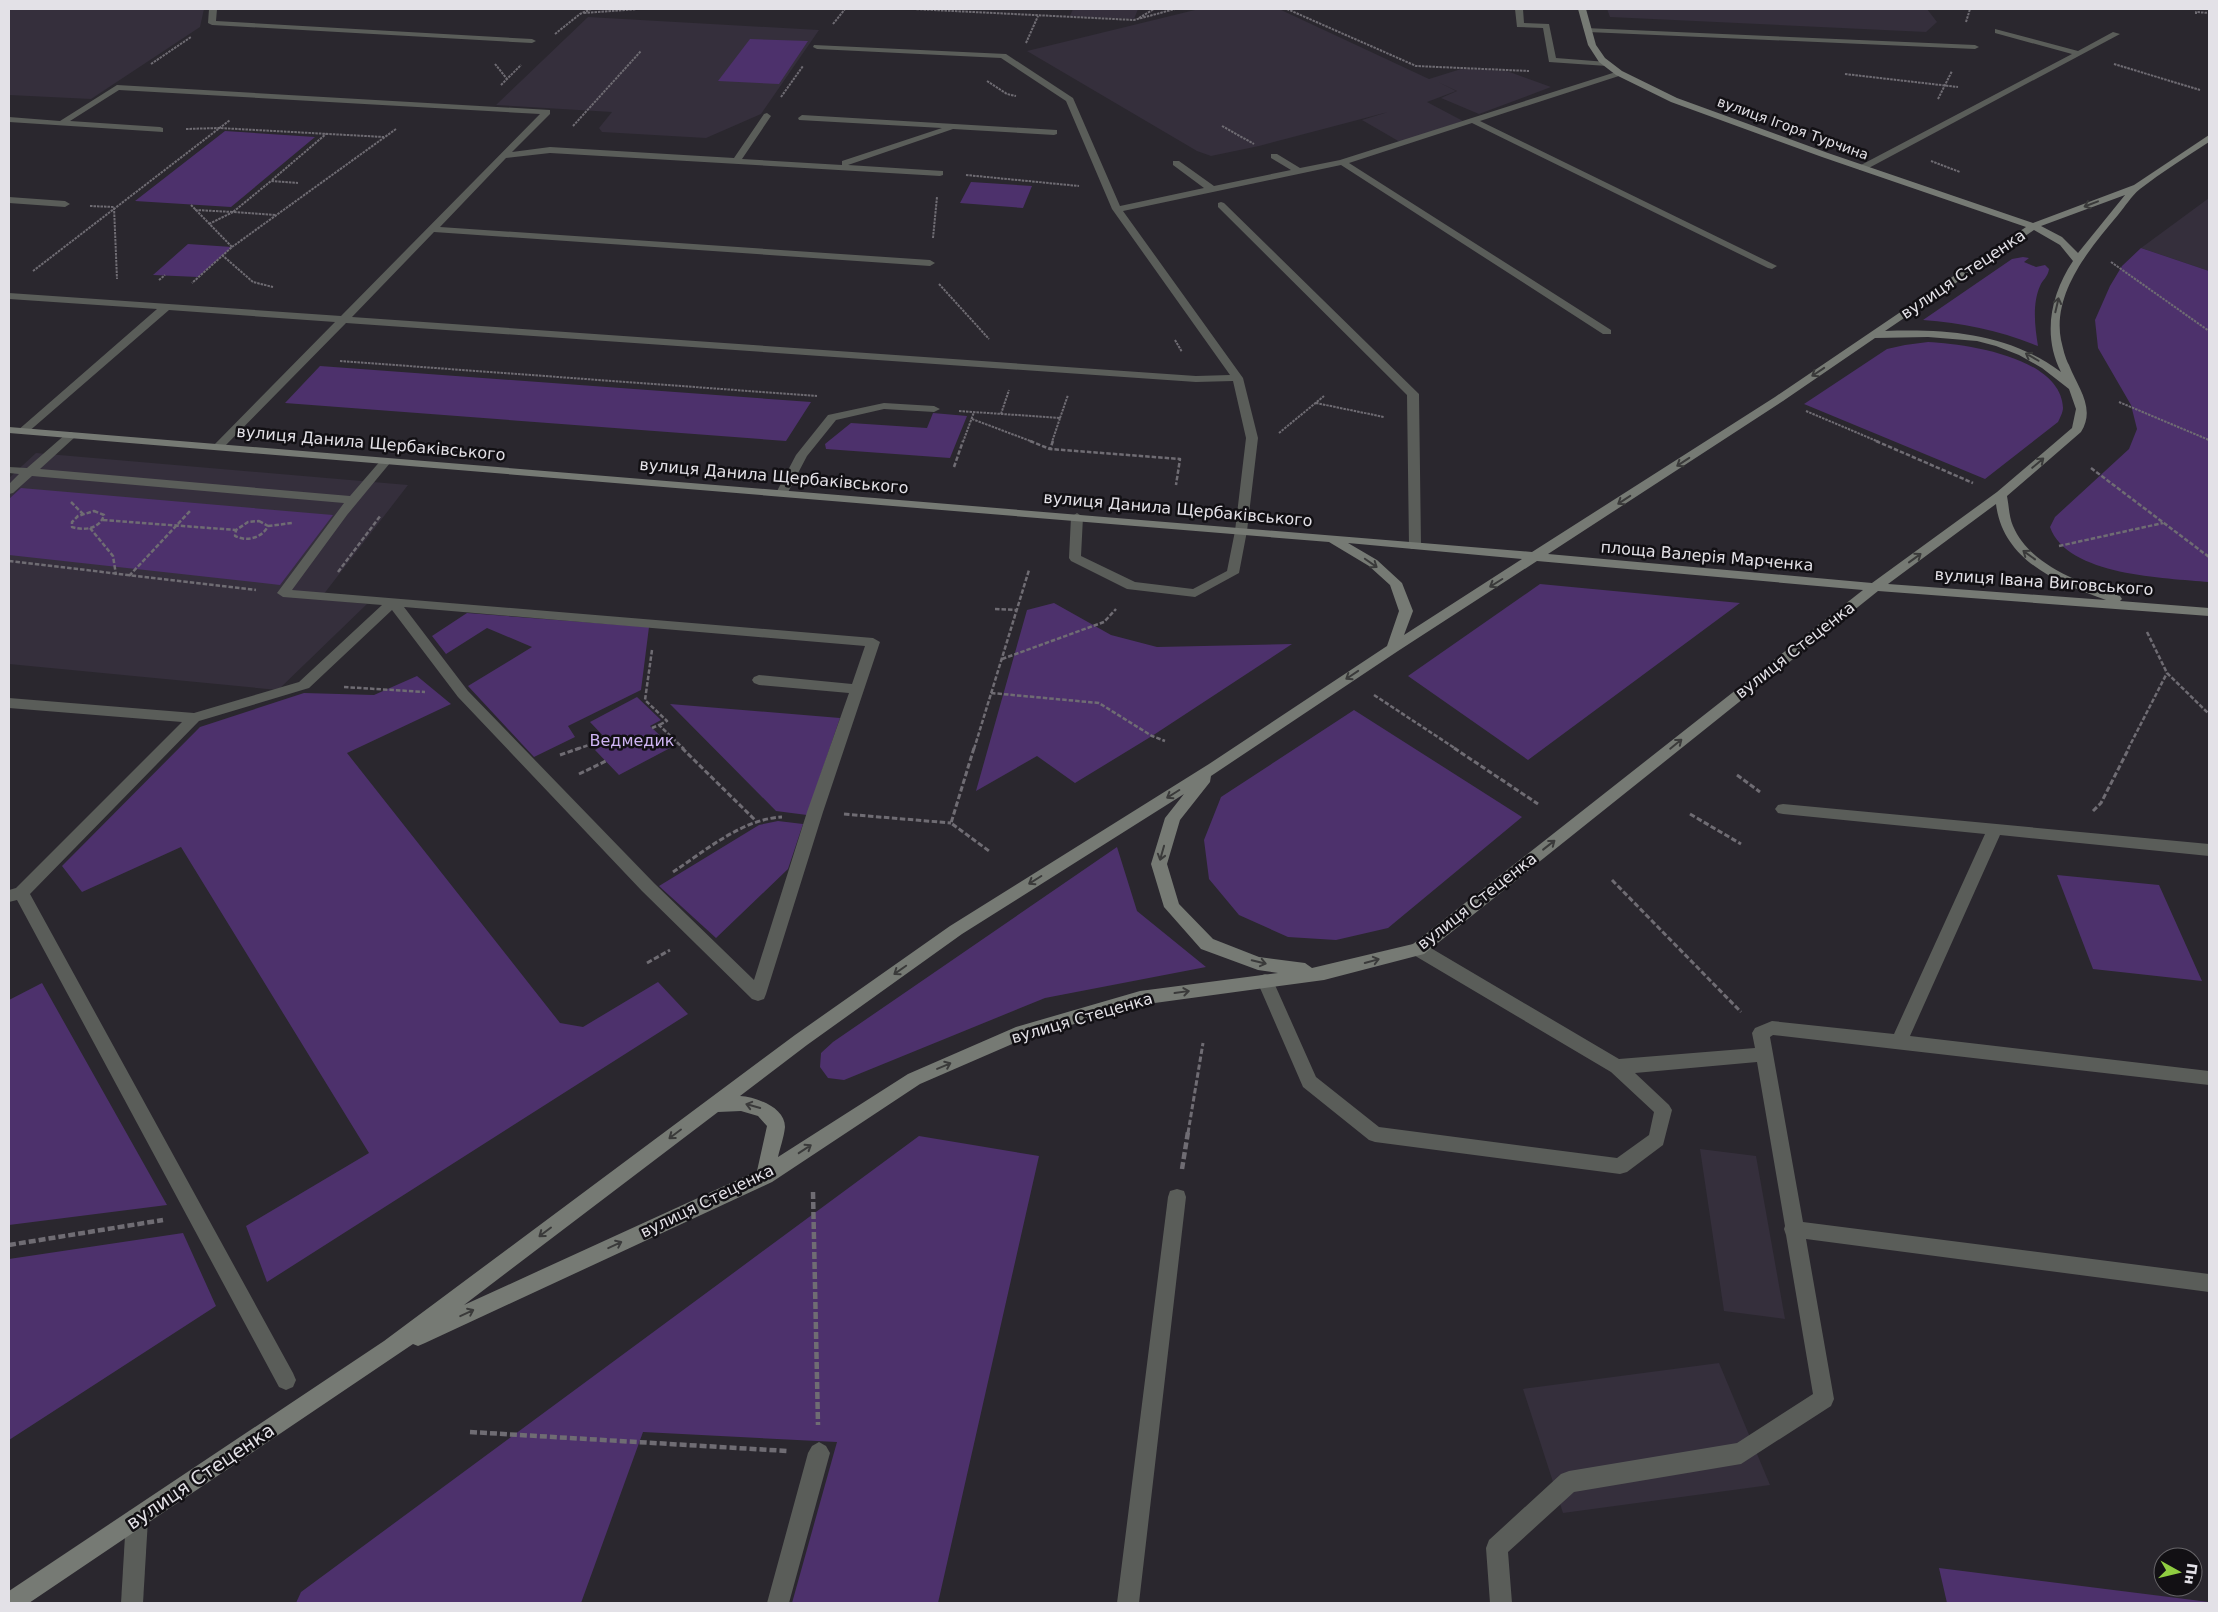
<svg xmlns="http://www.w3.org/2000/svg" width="2218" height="1612" font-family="'DejaVu Sans',sans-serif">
	<rect width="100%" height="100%" fill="#2a272e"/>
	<!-- built -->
	<path fill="#352f3c" d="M 9,9 L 204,9 L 200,27 L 91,99 L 9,95 Z
		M 1073,9 L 1138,9 L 1134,19 L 1070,16 Z
		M 1199,9 L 1279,9 L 1429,79 L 1461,69 L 1507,71 L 1551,87 L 1479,114 L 1441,98 L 1457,91 L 1438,82 L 1456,91 L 1427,102 L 1463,121 L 1400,142 L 1362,120 L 1388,112 L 1259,146 L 1211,156 L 1197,151 L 1027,51 Z
		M 1607,9 L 1927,9 L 1937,22 L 1926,32 L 1610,17 Z
		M 588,17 L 819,30 L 761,114 L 706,138 L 602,132 L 599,128 L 612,112 L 496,105 Z
		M 2209,198 L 2209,271 L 2141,248 Z
		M 36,453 L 408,485 L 320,599 L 367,604 L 278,690 L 9,664 L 9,478 Z
		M 1700,1149 L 1756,1156 L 1785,1319 L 1724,1311 Z
		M 1719,1363 L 1770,1485 L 1563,1513 L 1523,1389 Z"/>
	<!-- green -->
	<path fill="#4d316c" d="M 750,39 L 808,41 L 779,84 L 718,81 Z
		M 225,131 L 315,137 L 231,207 L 135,201 Z
		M 971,182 L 1032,186 L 1023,208 L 960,203 Z
		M 188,244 L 232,247 L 198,277 L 153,275 Z
		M 2141,248 L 2209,271 L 2209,582 C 2166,578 2067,576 2050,527 L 2055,517 L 2129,449 L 2137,429 L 2131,405 L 2098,348 L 2095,320 L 2110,286 L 2122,266 Z
		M 2023,257 L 2029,258 L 2024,262 L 2036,267 L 2045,265 L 2049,269 C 2048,277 2043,279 2040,286 C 2032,304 2035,328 2038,346 C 2001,331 1963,323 1923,320 L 2012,259 Z
		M 1928,342 C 1966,344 2061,357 2063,408 C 2063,412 2060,418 2058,422 L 1985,479 L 1804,404 L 1887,349 L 1905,345 Z
		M 320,366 L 811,402 L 786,441 L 285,403 Z
		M 933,413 L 967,416 L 950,458 L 826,449 L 825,444 L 851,423 L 927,428 Z
		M 21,488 L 333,515 L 280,585 L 9,555 L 9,499 Z
		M 1540,584 L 1740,603 L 1528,760 L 1408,676 Z
		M 1054,603 L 1111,635 L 1157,647 L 1292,644 L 1152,736 L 1075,783 L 1037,756 L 976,791 L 1027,610 Z
		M 467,613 L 649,627 L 641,690 L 568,726 L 575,737 L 534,757 L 468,686 L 532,647 L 487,628 L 446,654 L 432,636 Z
		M 417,676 L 451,704 L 347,753 L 560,1023 L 583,1027 L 658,982 L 688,1014 L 267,1282 L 246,1226 L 369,1153 L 181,847 L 82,892 L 62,866 L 200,727 L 304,693 L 374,695 Z
		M 637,697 L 661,720 L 650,726 L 672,747 L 619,775 L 595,750 L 609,742 L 590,722 Z
		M 670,704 L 840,718 L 807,815 L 776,811 Z
		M 1354,710 L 1522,817 L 1388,928 L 1336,940 L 1288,937 L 1239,915 L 1209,879 L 1204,840 L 1221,797 Z
		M 778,821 L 803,824 L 788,869 L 716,938 L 659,886 L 759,825 Z
		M 1117,847 L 1137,911 L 1206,967 L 1045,998 L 844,1080 L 828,1078 L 820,1067 L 821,1053 L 833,1042 Z
		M 2057,875 L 2159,885 L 2202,981 L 2093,969 Z
		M 42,983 L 167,1205 L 9,1225 L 9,1000 Z
		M 919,1136 L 1039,1156 L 938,1603 L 792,1603 L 837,1442 L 643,1432 L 581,1603 L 296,1603 L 301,1592 Z
		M 183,1233 L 216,1306 L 9,1440 L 9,1259 Z
		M 1939,1568 L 2209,1602 L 2209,1603 L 1947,1603 Z"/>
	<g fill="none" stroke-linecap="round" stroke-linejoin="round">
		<!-- path-far3 -->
		<path stroke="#6f6c73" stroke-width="2" stroke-dasharray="2.5 1" stroke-linecap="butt" d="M 913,9 L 1134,20 L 1175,9
			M 1287,9 L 1416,66 L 1529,71
			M 584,13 L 638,9
			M 2196,14 L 2196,12 L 2209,13
			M 1139,18 L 1154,9
			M 1966,22 L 1970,9
			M 833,24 L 845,9
			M 555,34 L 580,14 L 591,9
			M 1026,43 L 1038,16
			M 151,64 L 191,37
			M 495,64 L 507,79
			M 2114,64 L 2200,90
			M 1845,74 L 1958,87
			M 987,81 L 1007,94 L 1016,96
			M 501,85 L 521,65
			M 781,97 L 803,66
			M 1938,99 L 1952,71
			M 573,126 L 641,51
			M 1222,126 L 1254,144
			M 186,129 L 219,128 L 384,137
			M 1931,161 L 1960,172
			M 966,175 L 1079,186
			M 272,180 L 326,134
			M 191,205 L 232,247 L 192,283
			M 90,206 L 114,207 L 117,279
			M 195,210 L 233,212 L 271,181 L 298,183
			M 209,224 L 233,212 L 276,215
			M 933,238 L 937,197
			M 232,247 L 396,129
			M 222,255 L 253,282 L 273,287
			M 2111,262 L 2209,331
			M 33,271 L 230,120
			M 159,280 L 165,275
			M 939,284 L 989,339
			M 1175,340 L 1182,352
			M 340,361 L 817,396
			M 2119,402 L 2209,440
			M 1316,403 L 1384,417
			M 959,411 L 1060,418 L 1052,442
			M 1806,411 L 1879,442
			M 1001,414 L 1009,390
			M 1060,418 L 1068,395
			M 972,419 L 1033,442
			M 1279,433 L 1324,396
			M 963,442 L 974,412"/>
		<!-- path-far2 -->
		<path stroke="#6f6c73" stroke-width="2.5" stroke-dasharray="4.5 2" stroke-linecap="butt" d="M 1030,441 L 1050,449
			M 1053,441 L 1050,449 L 1180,459 L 1176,485
			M 1876,441 L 1973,483
			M 954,467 L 963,441
			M 2091,468 L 2209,557
			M 71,502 L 83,514
			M 94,511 L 104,515 C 100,529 84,531 72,527 L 72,522 L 78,516 Z
			M 103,520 L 236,530
			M 259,521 L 268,526 C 262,538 247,542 235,536 L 236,530 L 248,522 Z
			M 268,526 L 292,523
			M 90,528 L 113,556 L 116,575
			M 2059,546 L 2163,523
			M 9,561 L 256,590
			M 338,572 L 381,515
			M 129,576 L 190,511
			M 995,609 L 1017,610
			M 2147,632 L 2167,673 L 2209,714
			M 652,650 L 645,700 L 667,721 L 659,725
			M 1002,659 L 1104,622 L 1116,609
			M 344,687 L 425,692
			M 991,693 L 1099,703 L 1152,736 L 1165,741
			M 1374,695 L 1456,749
			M 652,728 L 659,725 L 684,749
			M 577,749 L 607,739
			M 974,749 L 1029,570
			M 2128,749 L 2167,673"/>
		<!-- path-far1 -->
		<path stroke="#6f6c73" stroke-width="3" stroke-dasharray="5.5 2.5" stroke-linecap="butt" d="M 682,748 L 756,821
			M 974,748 L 951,823 L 989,851
			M 1454,748 L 1538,804
			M 560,755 L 580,748
			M 579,774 L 606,761
			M 1737,775 L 1760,792
			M 2093,811 L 2101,803 L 2129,748
			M 844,814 L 951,823
			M 1690,814 L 1741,844
			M 673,872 C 705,851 742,819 782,817
			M 1612,880 L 1741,1012
			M 647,963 L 670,950
			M 1188,1133 L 1203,1043"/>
		<!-- path -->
		<path stroke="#6f6c73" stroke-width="4.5" stroke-dasharray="7 3" stroke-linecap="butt" d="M 1182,1169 L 1188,1132
			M 813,1192 L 818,1425
			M 9,1245 L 163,1220
			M 470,1432 L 787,1451"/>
		<!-- lane -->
		<path fill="#5a5d59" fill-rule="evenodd" d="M 209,9 L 217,9 L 216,21 L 532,39 L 536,41 L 532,43 L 212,25 L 208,23 Z
			M 1515,9 L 1523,9 L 1524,23 L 1549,24 L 1556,58 L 1607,62 L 1611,64 L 1607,66 L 1549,62 L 1543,28 L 1517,27 Z
			M 1585,28 L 1975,45 L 1979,47 L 1975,49 L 1588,32 L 1584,30 Z
			M 1995,29 L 2078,51 L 2113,32 L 2120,34 L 1865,170 L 1859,170 L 1859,166 L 2072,54 L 1995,33 Z
			M 814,45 L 1006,54 L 1073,98 L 1120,206 L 1204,188 L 1173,165 L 1173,161 L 1179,161 L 1214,186 L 1291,170 L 1271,158 L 1271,154 L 1277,154 L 1300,168 L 1340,160 L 1619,71 L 1622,71 L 1622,75 L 1480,121 L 1777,266 L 1772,269 L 1768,268 L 1472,123 L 1349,163 L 1611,330 L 1611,334 L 1603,334 L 1341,165 L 1123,211 L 1243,378 L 1258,438 L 1247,531 L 1239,573 L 1195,597 L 1127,589 L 1071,561 L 1069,558 L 1071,517 L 1077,513 L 1083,517 L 1081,556 L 1135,582 L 1193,589 L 1227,571 L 1235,531 L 1246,438 L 1233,381 L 1196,382 L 346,323 L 222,449 L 214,449 L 212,447 L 214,445 L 335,322 L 169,310 L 27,433 L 19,433 L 17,431 L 157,309 L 9,299 L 9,293 L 341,316 L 540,114 L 119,90 L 70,121 L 160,127 L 163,128 L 163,132 L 9,122 L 9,117 L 60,121 L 117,85 L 550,110 L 550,114 L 512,152 L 550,147 L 734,158 L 764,114 L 767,113 L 771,116 L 742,159 L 842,165 L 842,161 L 942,128 L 799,120 L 798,118 L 802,115 L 1057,130 L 1057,134 L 1054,135 L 953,129 L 848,165 L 943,171 L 943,175 L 940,176 L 550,153 L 506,158 L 440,227 L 930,260 L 935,263 L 930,266 L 434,232 L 352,317 L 1196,376 L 1230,375 L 1112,209 L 1066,101 L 1001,58 L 817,49 L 813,47 Z
			M 9,197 L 65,201 L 70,204 L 65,207 L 9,203 Z
			M 1221,202 L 1224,203 L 1419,394 L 1421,546 L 1419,549 L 1411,549 L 1409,546 L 1407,395 L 1218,207 L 1218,203 Z
			M 884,403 L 934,406 L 940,409 L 934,412 L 884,409 L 836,420 L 807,456 L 786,496 L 778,496 L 776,493 L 796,455 L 828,415 Z
			M 71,432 L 77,435 L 75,437 L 40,469 L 350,496 L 382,459 L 390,459 L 392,461 L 390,463 L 347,515 L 292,590 L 873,638 L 880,642 L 823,812 L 766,994 L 764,999 L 758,1001 L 752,999 L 642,891 L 458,697 L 392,610 L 309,688 L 199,721 L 30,894 L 293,1373 L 296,1380 L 293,1387 L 286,1390 L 279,1387 L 17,900 L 9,902 L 9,890 L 16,888 L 182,722 L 9,708 L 9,698 L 194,713 L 299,682 L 382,605 L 283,597 L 277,593 L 344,503 L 32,476 L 13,493 L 9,494 L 9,484 L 19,474 L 9,473 L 9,467 L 27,468 L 67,433 ZM 404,607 L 865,646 L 852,684 L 759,675 L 754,677 L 752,680 L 754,683 L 759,685 L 849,693 L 807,812 L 754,980 L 654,883 L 468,691 Z
			M 1783,804 L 2209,844 L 2209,856 L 2000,835 L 1910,1036 L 2209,1071 L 2209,1085 L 1773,1035 L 1770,1037 L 1803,1222 L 2209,1274 L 2209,1292 L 1806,1239 L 1834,1399 L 1831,1406 L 1741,1464 L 1574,1492 L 1508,1552 L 1512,1603 L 1490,1603 L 1486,1548 L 1489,1540 L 1561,1474 L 1569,1471 L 1737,1443 L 1813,1394 L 1786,1235 L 1784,1229 L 1785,1226 L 1757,1062 L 1635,1073 L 1669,1105 L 1672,1110 L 1663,1145 L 1627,1172 L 1620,1174 L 1375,1142 L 1369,1140 L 1303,1087 L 1257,981 L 1259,976 L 1265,974 L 1271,976 L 1316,1077 L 1379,1127 L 1617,1158 L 1649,1135 L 1654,1112 L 1611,1072 L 1412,954 L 1410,949 L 1412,944 L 1418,943 L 1424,944 L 1619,1059 L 1755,1048 L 1752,1033 L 1755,1028 L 1772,1021 L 1894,1034 L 1985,834 L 1783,814 L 1778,813 L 1775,809 L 1778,805 Z
			M 1177,1189 L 1184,1191 L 1186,1197 L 1139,1603 L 1117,1603 L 1168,1197 L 1170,1191 Z
			M 819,1442 L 826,1446 L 830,1453 L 789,1603 L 767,1603 L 808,1453 L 812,1446 Z"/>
		<!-- street -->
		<path fill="#5a5d59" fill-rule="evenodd" d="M 137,1508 L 145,1511 L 148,1519 L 143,1603 L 121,1603 L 126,1519 L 129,1511 Z"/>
		<!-- secondary -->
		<path fill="#767a74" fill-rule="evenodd" d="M 1578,9 L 1586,9 L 1596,45 L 1605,58 L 1622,71 L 1677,98 L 1828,153 L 2033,223 L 2134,185 L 2209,135 L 2209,142 C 2186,157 2162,172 2140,189 C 2131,196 2125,207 2118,215 C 2090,248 2052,293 2061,340 C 2063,348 2065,358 2069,365 C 2078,388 2096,408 2081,432 L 2007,496 C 2009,506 2009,517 2013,526 C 2030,566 2082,583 2120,596 L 2122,599 L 2120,601 L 2209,608 L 2209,616 L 1878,591 L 1424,954 L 1324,980 L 1140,1005 L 1026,1038 L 920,1084 L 772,1182 L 425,1343 L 418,1346 L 413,1344 L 29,1603 L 9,1603 L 9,1591 L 384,1341 L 795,1035 L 950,926 L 1209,764 L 1387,646 L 1399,611 L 1390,585 L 1369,566 L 1329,542 L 9,433 L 9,427 L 1532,552 L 1775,397 L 2026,227 L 1822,157 L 1671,102 L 1616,75 L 1599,62 L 1588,45 ZM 2125,195 L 2078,253 L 2062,237 L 2041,226 ZM 2034,230 L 2060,245 L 2073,261 C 2051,294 2042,335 2061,372 C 2008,333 1948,329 1885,331 ZM 1928,337 L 1977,341 L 1996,346 L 2019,355 L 2042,368 L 2069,389 L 2076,409 L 2072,428 L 1997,492 L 1872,583 L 1548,554 L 1783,401 L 1875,338 ZM 1996,504 C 2003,561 2058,583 2106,600 L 1888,584 ZM 1348,543 L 1522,559 L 1404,635 L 1413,611 L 1402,583 L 1377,560 ZM 1537,561 L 1863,590 L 1413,944 L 1312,968 L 1305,963 L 1259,957 L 1213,939 L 1179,904 L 1167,864 L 1180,820 L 1210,782 L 1211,776 L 1398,651 ZM 1184,794 L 1165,818 L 1151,864 L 1164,907 L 1201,949 L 1258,970 L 1278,973 L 1140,991 L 1016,1027 L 908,1074 L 778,1157 C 780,1148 784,1137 785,1127 C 785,1107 756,1097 740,1096 L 807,1045 L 962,934 ZM 741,1111 L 758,1116 L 767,1126 L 757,1171 L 464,1305 L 718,1112 Z"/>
	</g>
	<!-- one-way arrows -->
	<defs><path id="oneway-shaft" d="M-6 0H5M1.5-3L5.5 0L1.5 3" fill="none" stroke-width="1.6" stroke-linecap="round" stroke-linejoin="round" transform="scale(1.25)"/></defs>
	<g stroke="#3a3a3a">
		<use href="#oneway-shaft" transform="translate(2091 204) rotate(159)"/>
		<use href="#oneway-shaft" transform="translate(2057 305) rotate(-77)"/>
		<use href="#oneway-shaft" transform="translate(2032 357) rotate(-150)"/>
		<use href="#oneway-shaft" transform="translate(1818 372) rotate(146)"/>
		<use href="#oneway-shaft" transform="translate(1683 462) rotate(147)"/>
		<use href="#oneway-shaft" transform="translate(2038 463) rotate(-40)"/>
		<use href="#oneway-shaft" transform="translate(1624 500) rotate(147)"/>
		<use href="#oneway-shaft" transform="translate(2029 555) rotate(-144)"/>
		<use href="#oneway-shaft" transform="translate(1915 558) rotate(-36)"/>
		<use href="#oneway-shaft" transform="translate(1371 563) rotate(35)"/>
		<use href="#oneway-shaft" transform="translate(1496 583) rotate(148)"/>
		<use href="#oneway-shaft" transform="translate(1352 675) rotate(146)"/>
		<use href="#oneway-shaft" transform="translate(1676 744) rotate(-39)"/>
		<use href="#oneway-shaft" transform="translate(1173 794) rotate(148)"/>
		<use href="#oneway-shaft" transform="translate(1549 845) rotate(-38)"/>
		<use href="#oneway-shaft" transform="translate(1162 853) rotate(106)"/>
		<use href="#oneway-shaft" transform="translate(1035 880) rotate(148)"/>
		<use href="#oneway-shaft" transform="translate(1372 961) rotate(-15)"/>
		<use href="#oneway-shaft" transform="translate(1259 962) rotate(14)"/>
		<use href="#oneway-shaft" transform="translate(900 970) rotate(145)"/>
		<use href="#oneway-shaft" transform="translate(1182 992) rotate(-8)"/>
		<use href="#oneway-shaft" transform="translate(944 1066) rotate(-23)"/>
		<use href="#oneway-shaft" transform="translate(753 1106) rotate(-164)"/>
		<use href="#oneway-shaft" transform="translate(675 1134) rotate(143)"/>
		<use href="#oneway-shaft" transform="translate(805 1149) rotate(-33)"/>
		<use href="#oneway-shaft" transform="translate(545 1232) rotate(143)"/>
		<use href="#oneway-shaft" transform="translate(615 1245) rotate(-25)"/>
		<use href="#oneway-shaft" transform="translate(467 1313) rotate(-25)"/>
	</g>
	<g text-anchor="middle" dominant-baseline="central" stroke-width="5" stroke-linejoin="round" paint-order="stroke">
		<!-- far-street labels -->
		<g font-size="14" fill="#e3e1e7" stroke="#121014">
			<text transform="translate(1793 128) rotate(20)">вулиця Ігоря Турчина</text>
		</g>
		<!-- street labels -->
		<g font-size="16" fill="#e3e1e7" stroke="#121014">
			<text transform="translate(1963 274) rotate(-34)">вулиця Стеценка</text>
			<text transform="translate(371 443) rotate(5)">вулиця Данила Щербаківського</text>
			<text transform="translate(774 476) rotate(5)">вулиця Данила Щербаківського</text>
			<text transform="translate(1178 509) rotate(5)">вулиця Данила Щербаківського</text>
			<text transform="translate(1707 556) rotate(5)">площа Валерія Марченка</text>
			<text transform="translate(2044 582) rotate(4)">вулиця Івана Виговського</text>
			<text transform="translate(1795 650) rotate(-38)">вулиця Стеценка</text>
			<text transform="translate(1477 901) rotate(-38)">вулиця Стеценка</text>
			<text transform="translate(1082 1018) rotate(-16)">вулиця Стеценка</text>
			<text transform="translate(707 1201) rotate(-26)">вулиця Стеценка</text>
		</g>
		<!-- park labels -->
		<g font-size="16" fill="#cfb5f3" stroke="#121014">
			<text x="632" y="740">Ведмедик</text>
		</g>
		<!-- near-street labels -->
		<g font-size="19" fill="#e3e1e7" stroke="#121014">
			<text transform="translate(200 1476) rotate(-34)">вулиця Стеценка</text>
		</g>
	</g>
	<!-- border -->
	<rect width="2218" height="1612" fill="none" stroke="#e3e1e7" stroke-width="20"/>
	<!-- north arrow -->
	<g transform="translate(2178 1572) rotate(98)"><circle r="24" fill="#121014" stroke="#666468"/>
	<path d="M0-4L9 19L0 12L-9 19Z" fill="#8fcd41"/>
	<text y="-8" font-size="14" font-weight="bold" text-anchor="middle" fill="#e3e1e7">Пн</text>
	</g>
</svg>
